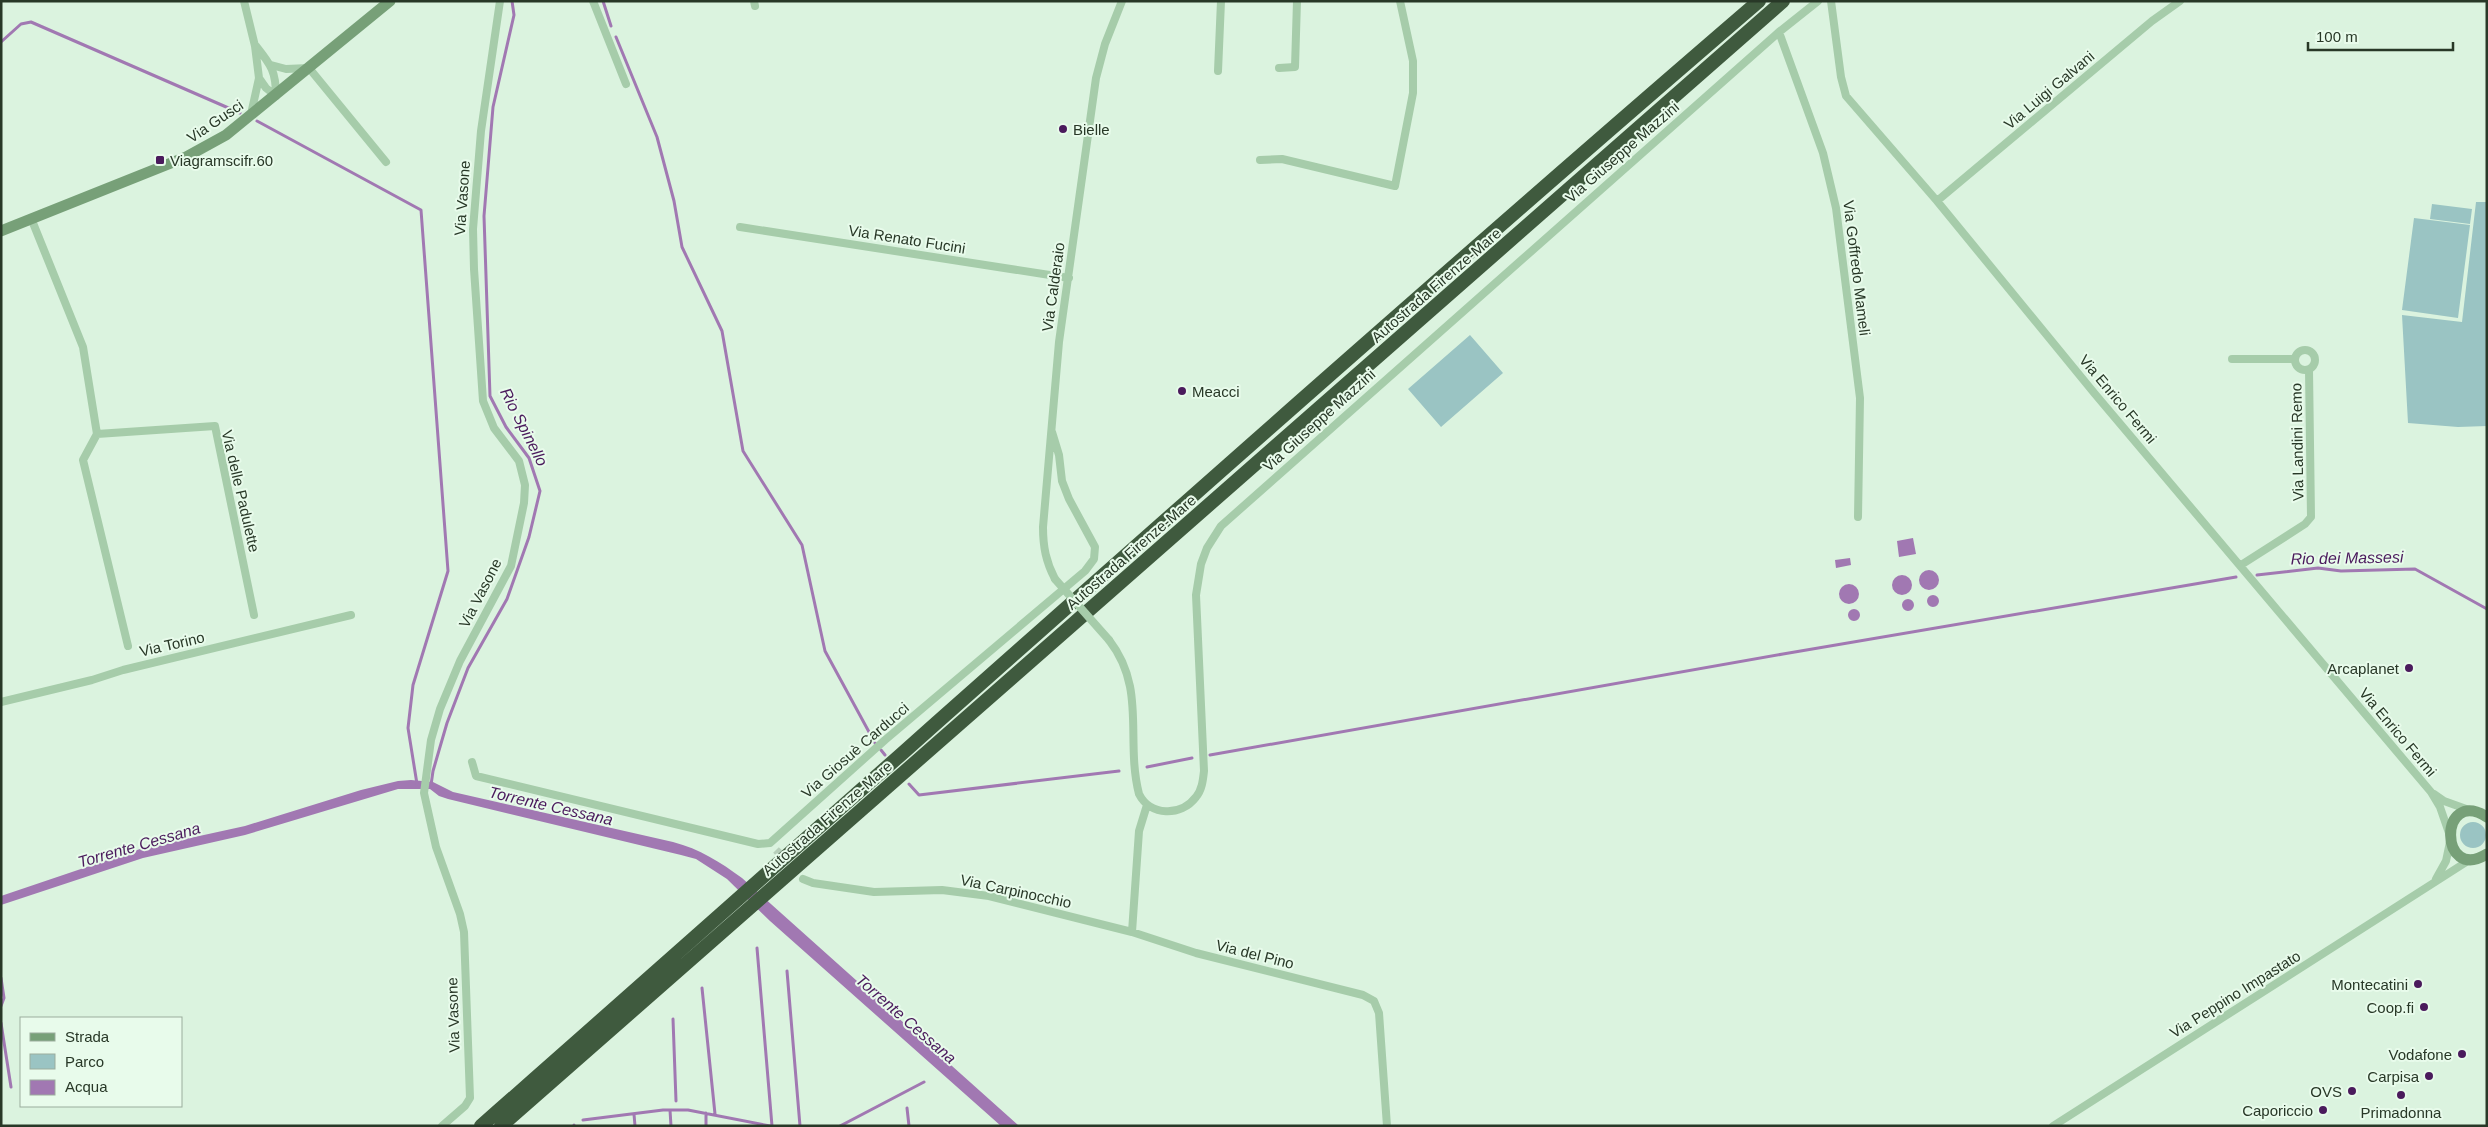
<svg xmlns="http://www.w3.org/2000/svg" width="2488" height="1127" font-family="Arial,sans-serif">
	<rect width="100%" height="100%" fill="#dbf3df"/>
	<!-- green -->
	<path fill="#9ac4c3" d="M 2476,202 L 2487,202 L 2487,426 L 2458,427 L 2408,423 L 2402,315 L 2462,322 Z
		M 2432,204 L 2472,209 L 2470,224 L 2430,219 Z
		M 2414,218 L 2470,225 L 2458,318 L 2402,310 Z
		M 1470,335 L 1503,373 L 1441,427 L 1408,389 Z
		M2460 835a13 13 0 1 1 26 0a13 13 0 1 1-26 0Z"/>
	<!-- water -->
	<path fill="#a178b2" d="M 1913,538 L 1916,554 L 1899,557 L 1897,541 Z
		M 1850,558 L 1851,565 L 1836,568 L 1835,560 Z
		M1919 580a10 10 0 1 1 20 0a10 10 0 1 1-20 0Z
		M1892 585a10 10 0 1 1 20 0a10 10 0 1 1-20 0Z
		M1839 594a10 10 0 1 1 20 0a10 10 0 1 1-20 0Z
		M1927 601a6 6 0 1 1 12 0a6 6 0 1 1-12 0Z
		M1902 605a6 6 0 1 1 12 0a6 6 0 1 1-12 0Z
		M1848 615a6 6 0 1 1 12 0a6 6 0 1 1-12 0Z
		M 411,780 L 433,782 L 453,792 L 673,842 C 700,849 720,862 742,878 L 1019,1126 L 1001,1126 L 770,921 L 727,879 L 696,859 L 681,855 L 448,799 L 439,796 L 430,789 L 398,789 L 245,835 L 143,858 L 1,905 L 1,896 L 140,849 L 245,826 L 361,790 L 398,781 Z"/>
	<g fill="none" stroke-linecap="round" stroke-linejoin="round">
		<!-- stream -->
		<path stroke="#a178b2" stroke-width="3" d="M 603,1 L 611,26
			M 616,37 L 657,137 L 674,201 L 682,247 L 722,331 L 743,451 L 802,545 L 825,651 L 875,743
			M 1,42 L 21,24 L 31,22 L 240,113
			M 257,121 L 421,210 L 448,571 L 413,685 L 408,728 L 417,784
			M 2257,575 L 2318,568 L 2341,571 L 2415,569 L 2487,609
			M 881,750 L 885,755
			M 1210,755 L 1783,654 L 2236,577
			M 1147,767 L 1192,758
			M 909,784 L 919,795 L 1119,771
			M 431,785 L 433,771 L 447,723 L 468,668 L 507,599 L 529,537 L 540,491 L 529,458 L 506,427 L 490,396 L 484,216 L 493,107 L 514,15 L 512,1
			M 757,948 L 772,1126
			M 787,971 L 800,1126
			M 1,978 L 4,998 L 1,1006
			M 702,988 L 715,1114
			M 673,1019 L 676,1101
			M 1,1023 L 11,1087
			M 907,1108 L 909,1126
			M 670,1110 L 671,1126
			M 706,1113 L 706,1126
			M 634,1114 L 635,1126
			M 583,1120 L 663,1110 L 688,1110 L 770,1126
			M 574,1125 L 574,1126
			M 840,1126 L 924,1082"/>
		<!-- street-tunnel -->
		<path stroke="#b7ceba" stroke-width="8" stroke-dasharray="8 4" stroke-linecap="butt" d="M 776,850 L 785,859"/>
		<!-- street -->
		<path stroke="#a6ccaa" stroke-width="8" d="M 244,1 L 255,46 L 259,78 L 251,114
			M 593,1 L 626,84
			M 754,1 L 755,6
			M 1831,1 L 1841,77 L 1846,96 L 1937,201 L 2095,394 L 2431,792 L 2440,807 L 2449,833
			M 1779,32 L 1823,153 L 1836,208 L 1860,398 L 1858,517
			M 256,46 C 271,65 276,71 276,96
			M 271,65 L 286,69 L 309,68 L 386,162
			M 1279,68 L 1295,67 L 1297,1
			M 1218,71 L 1221,1
			M 259,78 L 266,88 L 276,96
			M 1260,160 L 1282,159 L 1395,186 L 1413,93 L 1413,61 L 1400,1
			M 1937,201 L 2152,21 L 2180,1
			M 31,218 L 83,347 L 97,434 L 83,460 L 128,646
			M 740,227 L 1069,278
			M2295 360a10 10 0 1 1 20 0a10 10 0 1 1-20 0Z
			M 2232,359 L 2295,359
			M 97,434 L 215,426 L 254,615
			M 2241,565 L 2305,524 L 2311,517 L 2309,370
			M 1055,579 C 1046,562 1043,547 1043,527 L 1059,342 L 1096,78 L 1105,44 L 1122,1
			M 1109,640 C 1147,689 1125,739 1139,794 C 1150,816 1181,817 1196,797 C 1202,790 1203,780 1204,771 L 1196,595 L 1201,564 L 1207,548 L 1221,526 L 1779,32 L 1818,1
			M 1,702 L 92,680 L 123,670 L 351,615
			M 472,762 L 476,776 L 758,844 L 770,843 L 885,740 L 1085,571 L 1094,559 L 1095,547 L 1069,499 L 1062,481 L 1059,455 L 1052,432
			M 2434,794 L 2444,801 L 2469,810
			M 803,879 L 813,883 L 874,892 L 942,890 L 989,896 L 1132,932 L 1196,953 L 1363,995 L 1374,1001 L 1379,1013 L 1387,1126
			M 2436,879 L 2446,861 L 2450,842
			M 1132,932 L 1139,831 L 1147,805
			M 442,1126 L 465,1106 L 470,1098 L 464,932 L 460,914 L 436,847 L 424,793 L 431,740 L 440,709 L 460,661 L 511,566 L 524,503 L 525,485 L 519,461 L 494,428 L 483,401 L 474,269 L 473,229 L 481,131 L 500,1
			M 2053,1126 L 2471,859"/>
		<!-- secondary -->
		<path stroke="#77a078" stroke-width="11" d="M 1,231 L 186,157 L 226,135 L 390,1
			M 2487,817 C 2438,786 2439,884 2487,854"/>
		<!-- highway -->
		<path stroke="#3f5a3e" stroke-width="14" d="M 481,1126 C 907,751 1329,371 1759,1
			M 501,1126 L 1783,1"/>
		<!-- street-bridge -->
		<path stroke="#a6ccaa" stroke-width="8" d="M 1055,579 L 1109,640"/>
	</g>
	<!-- markers -->
	<g fill="#4a1a5c" stroke="#e8fbeb" stroke-width="2">
		<circle cx="1063" cy="129" r="5"/>
		<rect x="155" y="155" width="10" height="10" rx="2.5"/>
		<circle cx="1182" cy="391" r="5"/>
		<circle cx="2409" cy="668" r="5"/>
		<circle cx="2418" cy="984" r="5"/>
		<circle cx="2424" cy="1007" r="5"/>
		<circle cx="2462" cy="1054" r="5"/>
		<circle cx="2429" cy="1076" r="5"/>
		<circle cx="2352" cy="1091" r="5"/>
		<circle cx="2401" cy="1095" r="5"/>
		<circle cx="2323" cy="1110" r="5"/>
	</g>
	<g text-anchor="middle" dominant-baseline="central" stroke-width="4" stroke-linejoin="round" paint-order="stroke">
		<!-- street labels -->
		<g font-size="15" fill="#283827" stroke="#e8fbeb">
			<text transform="translate(2049 90) rotate(-40)">Via Luigi Galvani</text>
			<text transform="translate(215 121) rotate(-34)">Via Gusci</text>
			<text transform="translate(1622 152) rotate(-41)">Via Giuseppe Mazzini</text>
			<text transform="translate(462 198) rotate(-86)">Via Vasone</text>
			<text transform="translate(907 239) rotate(9)">Via Renato Fucini</text>
			<text transform="translate(1857 268) rotate(83)">Via Goffredo Mameli</text>
			<text transform="translate(1436 285) rotate(-41)">Autostrada Firenze-Mare</text>
			<text transform="translate(1053 287) rotate(-82)">Via Calderaio</text>
			<text transform="translate(2118 399) rotate(50)">Via Enrico Fermi</text>
			<text transform="translate(1319 420) rotate(-42)">Via Giuseppe Mazzini</text>
			<text transform="translate(2297 442) rotate(-91)">Via Landini Remo</text>
			<text transform="translate(241 491) rotate(77)">Via delle Padulette</text>
			<text transform="translate(1131 552) rotate(-41)">Autostrada Firenze-Mare</text>
			<text transform="translate(480 593) rotate(-63)">Via Vasone</text>
			<text transform="translate(172 644) rotate(-13)">Via Torino</text>
			<text transform="translate(2398 732) rotate(50)">Via Enrico Fermi</text>
			<text transform="translate(855 750) rotate(-41)">Via Giosuè Carducci</text>
			<text transform="translate(827 818) rotate(-41)">Autostrada Firenze-Mare</text>
			<text transform="translate(1016 891) rotate(12)">Via Carpinocchio</text>
			<text transform="translate(1255 954) rotate(14)">Via del Pino</text>
			<text transform="translate(2235 994) rotate(-32)">Via Peppino Impastato</text>
			<text transform="translate(453 1015) rotate(-92)">Via Vasone</text>
		</g>
		<!-- poi labels -->
		<g font-size="15" fill="#283827" stroke="#e8fbeb" text-anchor="end">
			<text x="1073" y="129" text-anchor="start">Bielle</text>
			<text x="170" y="160" text-anchor="start">Viagramscifr.60</text>
			<text x="1192" y="391" text-anchor="start">Meacci</text>
			<text x="2399" y="668">Arcaplanet</text>
			<text x="2408" y="984">Montecatini</text>
			<text x="2414" y="1007">Coop.fi</text>
			<text x="2452" y="1054">Vodafone</text>
			<text x="2419" y="1076">Carpisa</text>
			<text x="2342" y="1091">OVS</text>
			<text x="2313" y="1110">Caporiccio</text>
			<text x="2401" y="1112" text-anchor="middle">Primadonna</text>
		</g>
		<!-- water labels -->
		<g font-size="16" font-style="italic" fill="#4a1a5c" stroke="#e8fbeb">
			<text transform="translate(524 427) rotate(63)">Rio Spinello</text>
			<text transform="translate(2347 558) rotate(-1)">Rio dei Massesi</text>
			<text transform="translate(551 806) rotate(13)">Torrente Cessana</text>
			<text transform="translate(139 845) rotate(-16)">Torrente Cessana</text>
			<text transform="translate(906 1019) rotate(41)">Torrente Cessana</text>
		</g>
	</g>
	<!-- border -->
	<rect width="2488" height="1127" fill="none" stroke="#283827" stroke-width="5"/>
	<!-- legend -->
	<rect x="20" y="1017" width="162" height="90" fill="#e8fbeb" stroke="#9bad9d"/>
	<rect x="30" y="1033" width="25" height="8" fill="#77a078" stroke="#9bad9d"/>
	<text x="65" y="1042" font-size="15" fill="#283827">Strada</text>
	<rect x="30" y="1054" width="25" height="15" fill="#9ac4c3" stroke="#9bad9d"/>
	<text x="65" y="1067" font-size="15" fill="#283827">Parco</text>
	<rect x="30" y="1080" width="25" height="15" fill="#a178b2" stroke="#9bad9d"/>
	<text x="65" y="1092" font-size="15" fill="#283827">Acqua</text>
	<!-- scale -->
	<path d="M2308 42v8h145v-8" fill="none" stroke="#283827" stroke-width="2.5"/>
	<text x="2316" y="42" font-size="15" fill="#283827" stroke="#e8fbeb" stroke-width="4" paint-order="stroke">100 m</text>
</svg>
